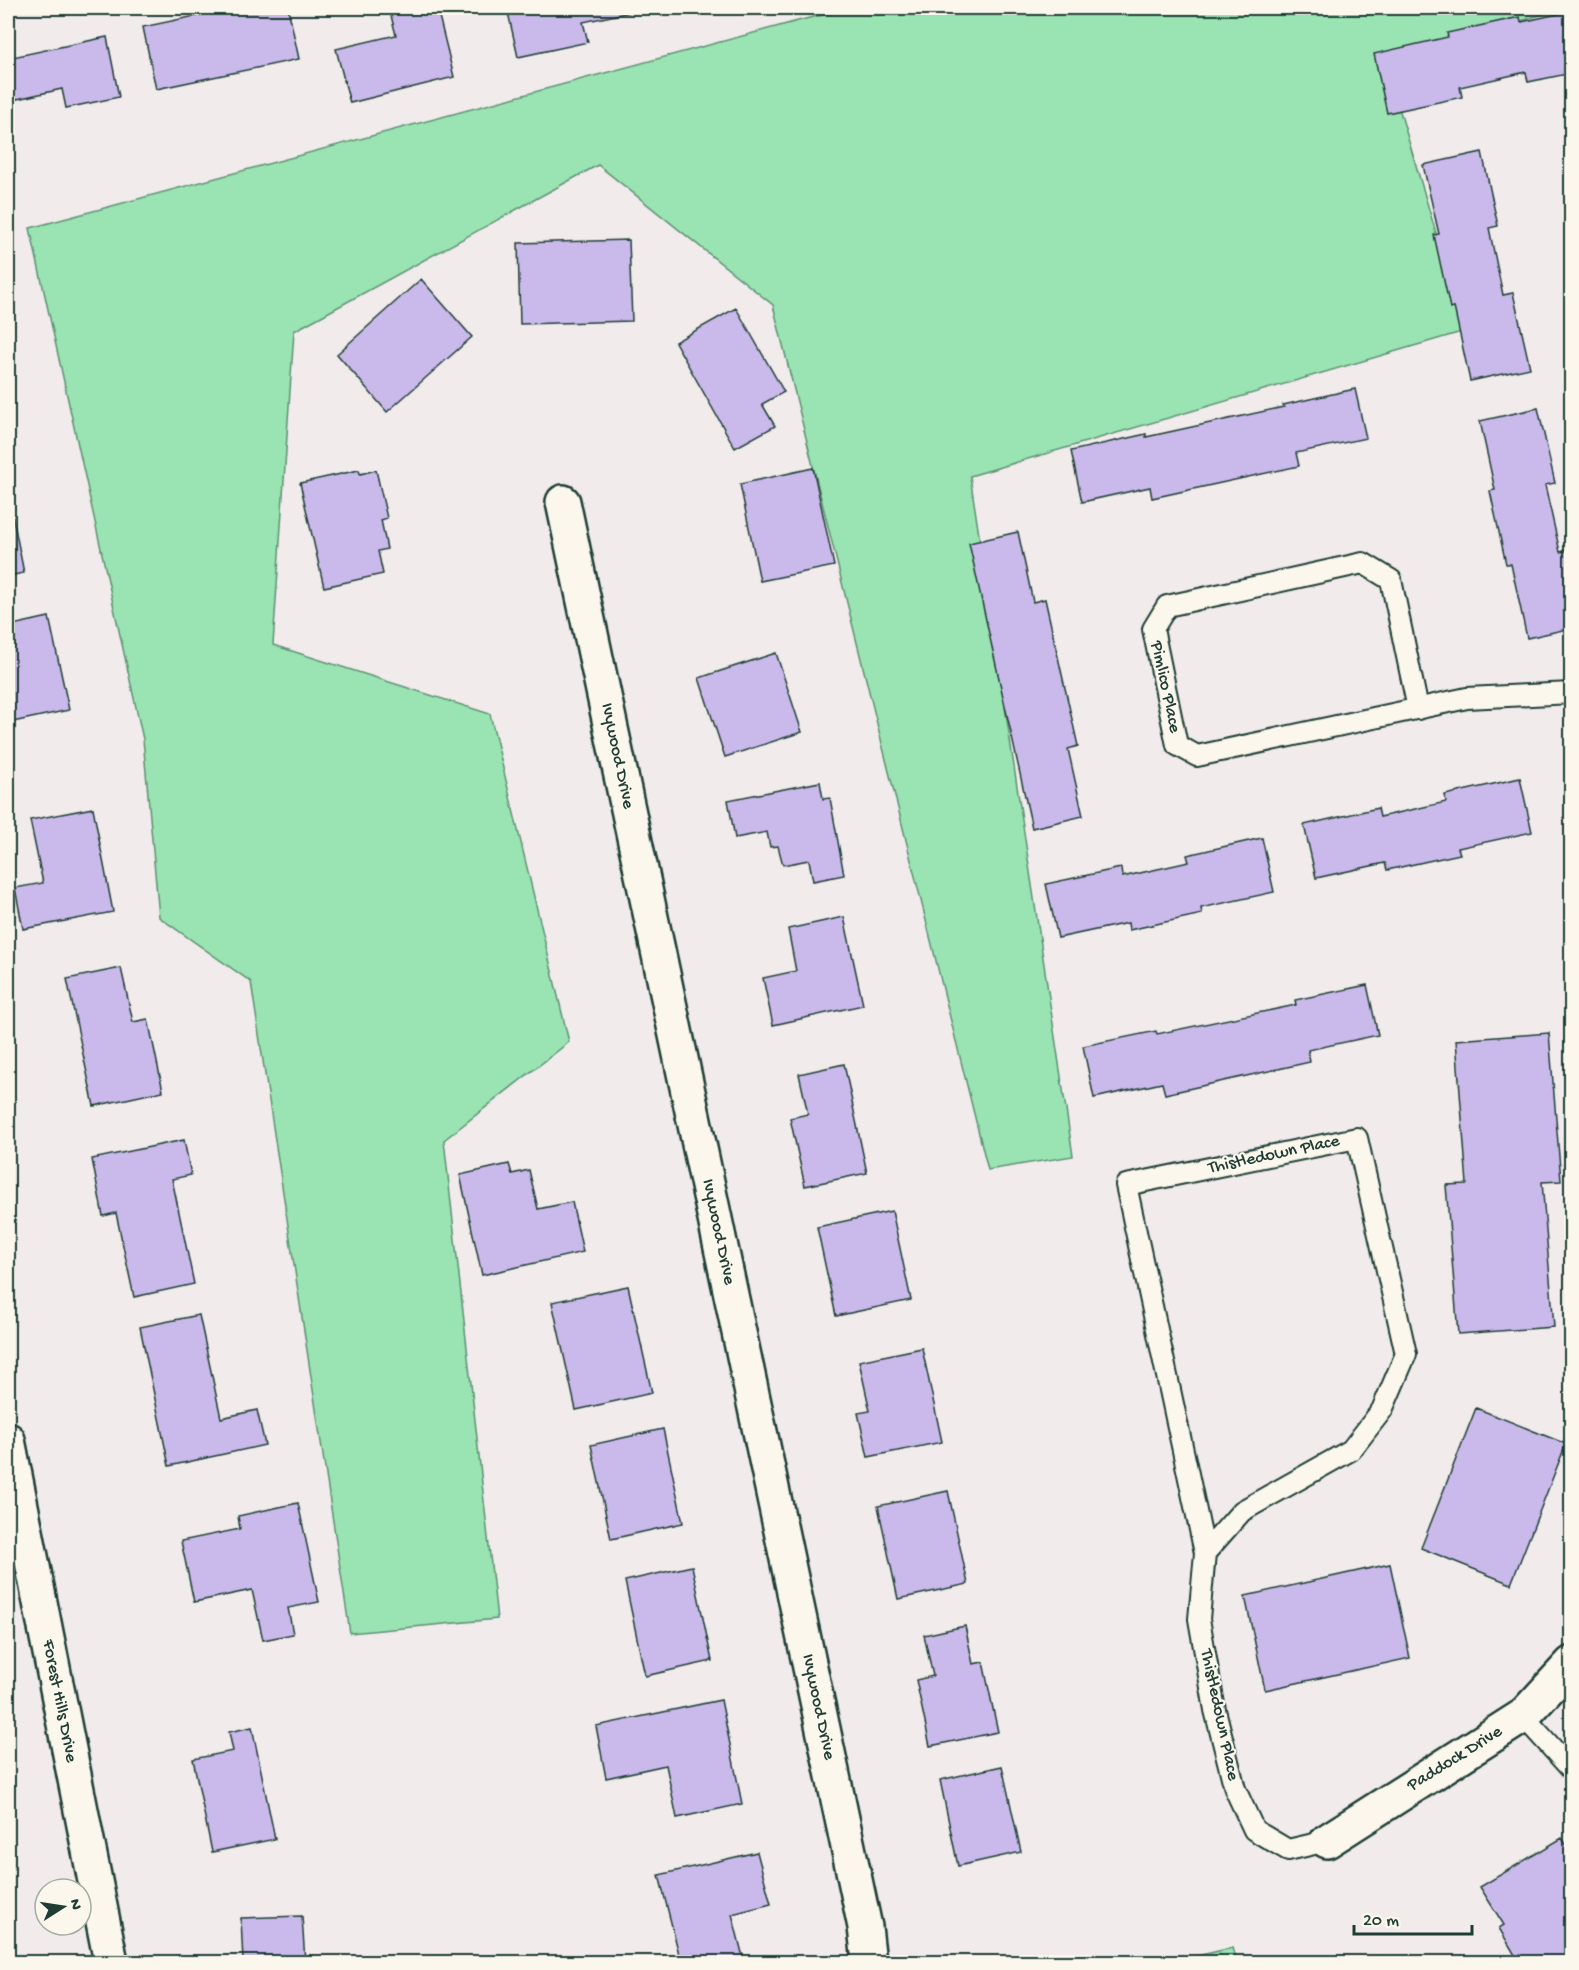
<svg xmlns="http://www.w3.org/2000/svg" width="1579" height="1970" font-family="'Gochi Hand',sans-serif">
	<rect width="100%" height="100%" fill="#f1ebec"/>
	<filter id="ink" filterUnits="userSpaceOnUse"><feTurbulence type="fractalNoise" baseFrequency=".0167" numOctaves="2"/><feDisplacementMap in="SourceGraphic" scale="12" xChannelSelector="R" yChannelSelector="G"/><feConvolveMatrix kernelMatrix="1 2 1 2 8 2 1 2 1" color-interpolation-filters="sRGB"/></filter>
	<g filter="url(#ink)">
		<!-- green -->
		<path fill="#9ae3b2" stroke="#5c9073" stroke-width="1.5" d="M 856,8 L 1562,8 L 1386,64 L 1465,331 L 970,476 L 1073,1156 L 988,1170 L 773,305 L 598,165 L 294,331 L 273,645 L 490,714 L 569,1042 L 444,1140 L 497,1619 L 350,1633 L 251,982 L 159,917 L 143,739 L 30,228 L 809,18 Z
			M 1232,1948 L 1237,1962 L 1170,1962 Z"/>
		<!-- building -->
		<path fill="#cabaec" stroke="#1f3d34" stroke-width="1.5" d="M 233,8 L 288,8 L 299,59 L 156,89 L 143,27 Z
			M 389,8 L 437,8 L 454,77 L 350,103 L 336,49 L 396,35 Z
			M 507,8 L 649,8 L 583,22 L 588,42 L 518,57 Z
			M 1572,11 L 1572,73 L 1528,82 L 1526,72 L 1460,87 L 1462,97 L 1387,113 L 1374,54 L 1448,37 L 1447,33 L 1520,17 L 1521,22 Z
			M 107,37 L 119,97 L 66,108 L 62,89 L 8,101 L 8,58 Z
			M 1482,152 L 1498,226 L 1489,228 L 1503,295 L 1513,293 L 1530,368 L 1470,381 L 1454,307 L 1450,308 L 1434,235 L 1439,234 L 1423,165 Z
			M 629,240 L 632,321 L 520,324 L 518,243 Z
			M 421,279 L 472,337 L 387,412 L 337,354 Z
			M 736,308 L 784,392 L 762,404 L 775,426 L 735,448 L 675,342 Z
			M 1355,389 L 1366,438 L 1296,453 L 1299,466 L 1152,498 L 1150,487 L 1082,502 L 1071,451 L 1146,434 L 1146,437 L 1284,407 L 1283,405 Z
			M 1538,408 L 1555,483 L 1545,485 L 1560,552 L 1570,550 L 1572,558 L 1572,628 L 1527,638 L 1511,564 L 1506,564 L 1490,491 L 1495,490 L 1480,421 Z
			M 813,468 L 834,566 L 760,581 L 740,484 Z
			M 359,470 L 360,474 L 376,470 L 387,518 L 381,520 L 387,549 L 378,551 L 383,574 L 324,587 L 300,483 Z
			M 8,493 L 24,573 L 8,576 Z
			M 1018,532 L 1033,602 L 1045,599 L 1078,746 L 1068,749 L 1083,816 L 1032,828 L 969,543 Z
			M 49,617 L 69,710 L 8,723 L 8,626 Z
			M 776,653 L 802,732 L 725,757 L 699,678 Z
			M 1520,778 L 1532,832 L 1458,848 L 1460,854 L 1387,870 L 1385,863 L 1316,878 L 1304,825 L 1378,808 L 1380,817 L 1446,802 L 1445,795 Z
			M 820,782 L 823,799 L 830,798 L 844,875 L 813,881 L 809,860 L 783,865 L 778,846 L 770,847 L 767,832 L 735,838 L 728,800 Z
			M 93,808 L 113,912 L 23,929 L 15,888 L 43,883 L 30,820 Z
			M 1262,838 L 1274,892 L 1201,908 L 1202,914 L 1129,930 L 1128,923 L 1058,938 L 1046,884 L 1121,868 L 1122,877 L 1189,862 L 1187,855 Z
			M 844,917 L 863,1005 L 773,1025 L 763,978 L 796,971 L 788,929 Z
			M 121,968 L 133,1022 L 148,1019 L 163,1091 L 94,1106 L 67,979 Z
			M 1367,985 L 1378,1035 L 1308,1050 L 1310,1062 L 1165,1094 L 1162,1083 L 1094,1098 L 1083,1046 L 1156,1031 L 1157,1034 L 1296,1005 L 1295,1000 Z
			M 1549,1033 L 1561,1181 L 1542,1182 L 1554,1327 L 1458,1334 L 1446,1185 L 1467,1184 L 1456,1040 Z
			M 844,1064 L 867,1173 L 805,1186 L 790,1118 L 808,1114 L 799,1074 Z
			M 184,1140 L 191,1175 L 172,1179 L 194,1284 L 134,1297 L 116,1213 L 103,1216 L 92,1159 Z
			M 509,1164 L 512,1174 L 529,1170 L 538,1209 L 572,1202 L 583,1252 L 482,1275 L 460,1175 Z
			M 892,1211 L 911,1300 L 836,1316 L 817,1227 Z
			M 628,1286 L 652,1393 L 576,1410 L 552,1302 Z
			M 199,1315 L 221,1418 L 257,1410 L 265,1445 L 169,1466 L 140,1327 Z
			M 922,1348 L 942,1442 L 868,1457 L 858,1413 L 870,1411 L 859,1361 Z
			M 1476,1408 L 1566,1444 L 1511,1584 L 1421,1548 Z
			M 663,1429 L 683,1523 L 611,1539 L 591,1445 Z
			M 948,1491 L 968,1584 L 898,1599 L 878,1506 Z
			M 298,1503 L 319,1602 L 288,1608 L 293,1634 L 263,1640 L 252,1590 L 194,1602 L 181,1541 L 240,1529 L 238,1516 Z
			M 1390,1564 L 1410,1658 L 1265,1690 L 1245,1596 Z
			M 692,1566 L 712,1661 L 645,1676 L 625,1581 Z
			M 965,1626 L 973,1664 L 983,1662 L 998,1732 L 930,1746 L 916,1680 L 933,1676 L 924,1635 Z
			M 721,1700 L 742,1804 L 677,1818 L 666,1765 L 606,1778 L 596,1726 Z
			M 252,1727 L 275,1839 L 212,1852 L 193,1759 L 233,1751 L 229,1732 Z
			M 1002,1766 L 1021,1852 L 958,1866 L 940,1780 Z
			M 1562,1838 L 1572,1854 L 1572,1962 L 1519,1962 L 1499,1928 L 1504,1925 L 1480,1887 Z
			M 757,1852 L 771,1904 L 732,1914 L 743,1957 L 720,1962 L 681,1962 L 659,1875 Z
			M 302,1916 L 305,1962 L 243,1962 L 241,1918 Z"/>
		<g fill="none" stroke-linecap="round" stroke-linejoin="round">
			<!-- lane casing -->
			<g stroke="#1f3d34" stroke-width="24">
				<path id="lane" d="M 1418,709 L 1391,580 L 1363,563 L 1167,606 L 1153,629 L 1177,745 L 1197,756 L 1467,698 L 1572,693
					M 1205,1553 L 1126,1185 L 1357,1138 L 1406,1354 L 1382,1410 L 1351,1450 L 1242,1511 L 1205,1553 L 1199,1619 L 1215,1710 L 1235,1789 L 1254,1830 L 1288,1850 L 1327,1841
					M 1523,1716 L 1572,1770"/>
			</g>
			<!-- street casing -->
			<g stroke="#1f3d34" stroke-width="38">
				<path id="street" d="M 563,502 L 865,1927 L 869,1962
					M 8,1440 L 111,1962
					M 1327,1841 L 1523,1716 L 1572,1663"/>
			</g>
			<!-- lane -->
			<use href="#lane" stroke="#fbf7ec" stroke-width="20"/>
			<!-- street -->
			<use href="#street" stroke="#fbf7ec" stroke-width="33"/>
		</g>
	</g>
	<g text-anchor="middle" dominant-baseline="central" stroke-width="4.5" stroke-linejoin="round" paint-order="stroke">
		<!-- street labels -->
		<g font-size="18" fill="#1f3d34" stroke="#fbf7ec">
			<text transform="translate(1165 687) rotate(78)">Pimlico Place</text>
			<text transform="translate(617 756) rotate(78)">Ivywood Drive</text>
			<text transform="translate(1274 1155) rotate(-12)">Thistledown Place</text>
			<text transform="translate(718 1232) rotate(78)">Ivywood Drive</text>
			<text transform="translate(59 1701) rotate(79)">Forest Hills Drive</text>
			<text transform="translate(818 1707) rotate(78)">Ivywood Drive</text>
			<text transform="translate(1219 1715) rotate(78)">Thistledown Place</text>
			<text transform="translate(1455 1759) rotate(-32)">Paddock Drive</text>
		</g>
	</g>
	<!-- margin -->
	<rect width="1579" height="1970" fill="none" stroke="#fbf7ec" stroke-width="30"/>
	<rect x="15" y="15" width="1549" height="1940" fill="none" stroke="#1f3d34" stroke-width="2" filter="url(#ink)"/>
	<!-- north arrow -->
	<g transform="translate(63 1907) rotate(78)"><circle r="28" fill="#fbf7ec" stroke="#a3ada2" stroke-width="1.5"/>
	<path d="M0-4.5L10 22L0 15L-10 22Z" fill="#1f3d34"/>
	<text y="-9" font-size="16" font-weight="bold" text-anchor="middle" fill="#1f3d34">N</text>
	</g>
	<!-- scale -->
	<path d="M1354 1925v9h118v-9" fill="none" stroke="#1f3d34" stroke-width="3"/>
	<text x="1363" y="1925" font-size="18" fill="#1f3d34" stroke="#fbf7ec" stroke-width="4.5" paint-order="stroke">20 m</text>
</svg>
